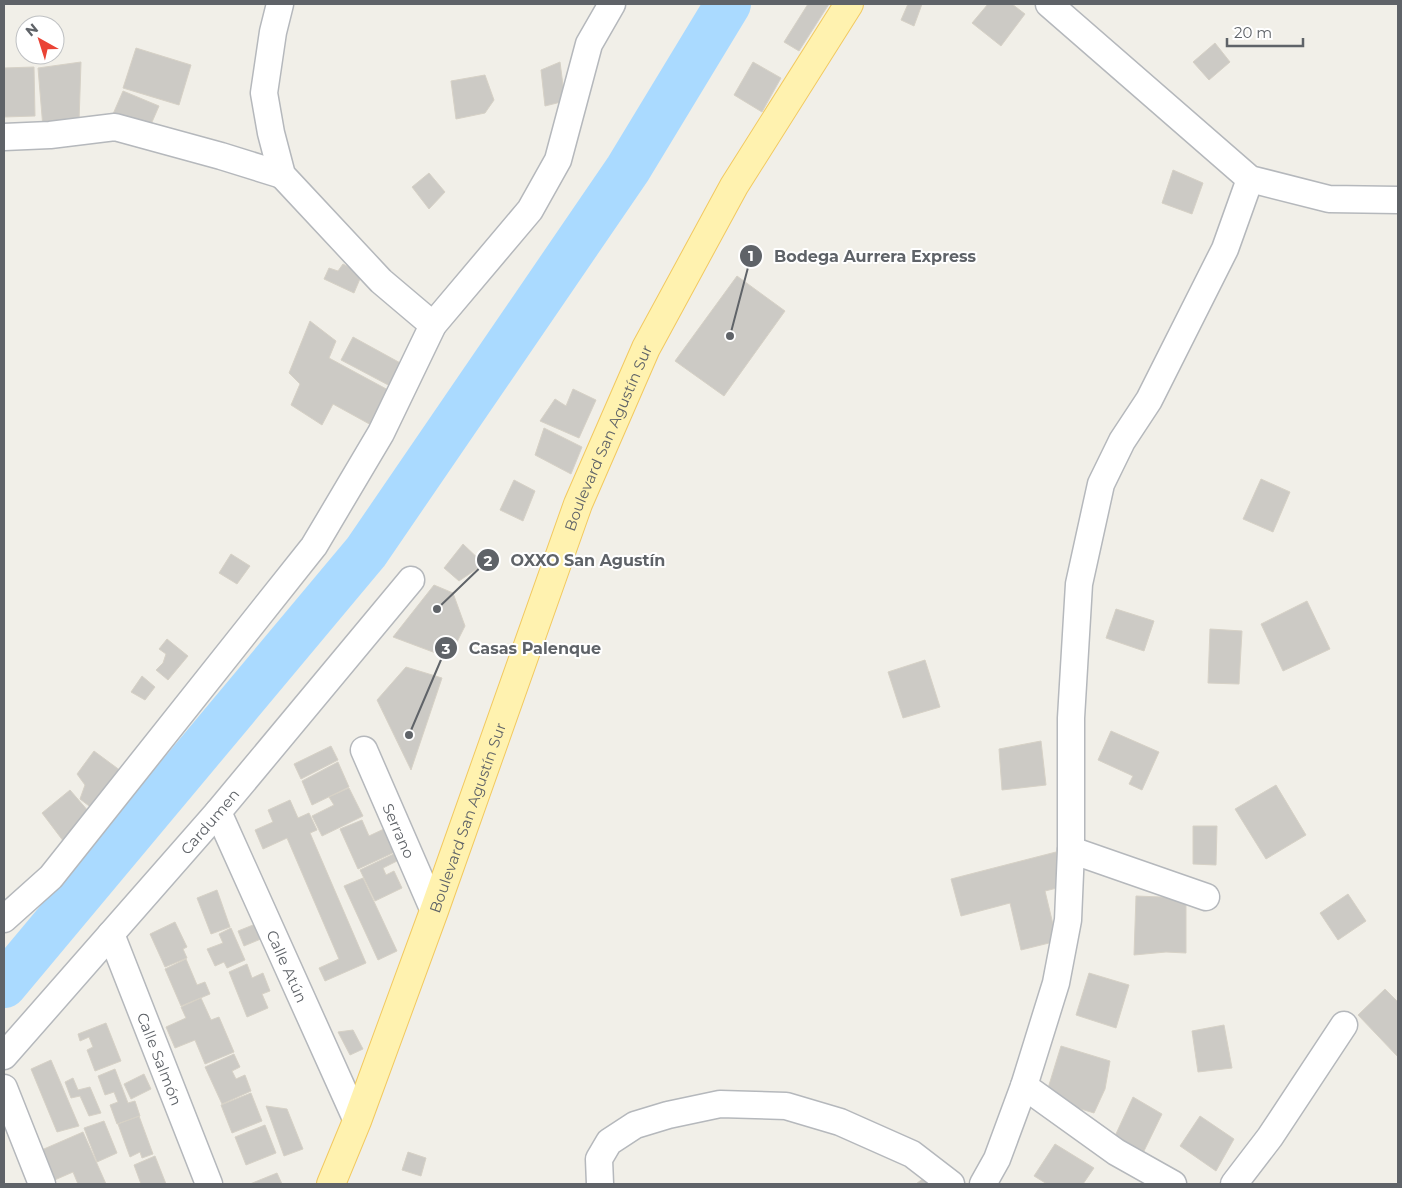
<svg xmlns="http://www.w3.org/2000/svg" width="1402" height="1188" font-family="Montserrat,sans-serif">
	<rect width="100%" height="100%" fill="#f1efe8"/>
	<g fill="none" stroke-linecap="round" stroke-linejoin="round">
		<!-- river -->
		<path stroke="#aadaff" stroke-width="46" d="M 4,985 L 366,552 L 628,169 L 728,4"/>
	</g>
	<!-- building -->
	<path fill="#cccac5" stroke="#d6d1c6" d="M 808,4 L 829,4 L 799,51 L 784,42 Z
		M 908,4 L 922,4 L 914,26 L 901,20 Z
		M 988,4 L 1012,4 L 1025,14 L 1001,46 L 972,23 Z
		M 1215,43 L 1230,62 L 1209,80 L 1193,62 Z
		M 136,48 L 191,65 L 179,105 L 123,88 Z
		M 81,62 L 79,122 L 43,128 L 38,68 Z
		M 560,62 L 565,101 L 545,106 L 541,70 Z
		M 753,62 L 781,78 L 762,112 L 734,95 Z
		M 34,67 L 35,116 L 4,117 L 4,68 Z
		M 485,75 L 494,100 L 485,113 L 456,119 L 451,81 Z
		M 123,91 L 159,106 L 149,129 L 113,114 Z
		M 1173,170 L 1203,183 L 1192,214 L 1162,203 Z
		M 429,173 L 445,192 L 429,209 L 412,187 Z
		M 343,264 L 362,274 L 354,293 L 324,279 L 329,268 L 338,271 Z
		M 737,276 L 785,311 L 724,396 L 675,361 Z
		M 310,321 L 336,341 L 329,358 L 390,391 L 373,426 L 333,404 L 322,425 L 291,405 L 300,384 L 289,373 Z
		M 353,337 L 404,365 L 392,387 L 341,360 Z
		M 573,389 L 596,400 L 579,438 L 540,421 L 555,399 L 566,406 Z
		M 544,428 L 582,447 L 571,474 L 535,455 Z
		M 1261,479 L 1290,492 L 1273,532 L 1243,519 Z
		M 514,480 L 535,491 L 523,521 L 500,510 Z
		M 463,544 L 484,564 L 459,581 L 444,568 Z
		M 231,554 L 250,566 L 237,584 L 219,573 Z
		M 434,585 L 453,593 L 465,626 L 449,658 L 393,637 Z
		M 1307,601 L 1330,649 L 1283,671 L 1261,624 Z
		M 1116,609 L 1154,621 L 1144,651 L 1106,638 Z
		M 1210,629 L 1242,631 L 1239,684 L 1208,683 Z
		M 167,639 L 188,656 L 168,680 L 156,670 L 163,663 L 166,654 L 159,649 Z
		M 925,660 L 940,707 L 903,718 L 888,672 Z
		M 406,667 L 442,678 L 411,770 L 377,700 Z
		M 142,676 L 155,687 L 145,700 L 131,692 Z
		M 1111,731 L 1159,752 L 1142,790 L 1129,784 L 1133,776 L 1098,760 Z
		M 1041,741 L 1046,785 L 1002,790 L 999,749 Z
		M 331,746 L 338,760 L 301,779 L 294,764 Z
		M 94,751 L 121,771 L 93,809 L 80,799 L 85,785 L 77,774 Z
		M 338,762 L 349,787 L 312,805 L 302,781 Z
		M 1276,785 L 1306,835 L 1266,859 L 1235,809 Z
		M 349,788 L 363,816 L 322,836 L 312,816 L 334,805 L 329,797 Z
		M 70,790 L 89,812 L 64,842 L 42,813 Z
		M 290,800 L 298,818 L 309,813 L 317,830 L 310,833 L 366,963 L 325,981 L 319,968 L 339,959 L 287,838 L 263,849 L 255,830 L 273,822 L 268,810 Z
		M 362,820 L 369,836 L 386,828 L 397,851 L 358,869 L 340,829 Z
		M 1193,826 L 1217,826 L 1216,865 L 1193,864 Z
		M 400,851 L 403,858 L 383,868 L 386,875 L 394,871 L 402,888 L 375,901 L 360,870 Z
		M 1056,852 L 1065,886 L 1045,891 L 1057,941 L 1021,950 L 1010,903 L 961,916 L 951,879 Z
		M 363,878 L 397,951 L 378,960 L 344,886 Z
		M 217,890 L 230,927 L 211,934 L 197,898 Z
		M 1348,894 L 1366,921 L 1338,940 L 1320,913 Z
		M 1136,896 L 1186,898 L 1186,953 L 1166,952 L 1134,955 Z
		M 263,921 L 268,936 L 244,946 L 238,931 Z
		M 175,922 L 187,947 L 183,949 L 187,958 L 165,967 L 150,934 Z
		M 231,928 L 245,960 L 227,968 L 224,962 L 215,966 L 207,949 L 223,943 L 219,934 Z
		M 186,959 L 197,985 L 205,982 L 210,994 L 181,1006 L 165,969 Z
		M 247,964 L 252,978 L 263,973 L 270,991 L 262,994 L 268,1008 L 247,1017 L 229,972 Z
		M 1089,973 L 1129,985 L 1116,1028 L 1076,1015 Z
		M 1385,989 L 1398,1002 L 1398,1057 L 1358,1015 Z
		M 201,998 L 211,1020 L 219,1017 L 234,1052 L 205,1064 L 195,1040 L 175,1048 L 166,1027 L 186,1018 L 181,1007 Z
		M 106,1023 L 121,1061 L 95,1071 L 87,1050 L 93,1047 L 89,1037 L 80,1041 L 78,1034 Z
		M 1224,1025 L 1232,1068 L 1198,1072 L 1192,1031 Z
		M 353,1030 L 363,1049 L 350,1055 L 338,1032 Z
		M 1061,1046 L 1110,1061 L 1105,1089 L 1094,1113 L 1045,1098 Z
		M 234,1054 L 240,1067 L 232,1071 L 236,1079 L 245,1075 L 251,1091 L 222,1104 L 205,1067 Z
		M 51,1060 L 79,1126 L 57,1132 L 31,1069 Z
		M 115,1069 L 128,1103 L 135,1101 L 140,1116 L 117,1124 L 110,1105 L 118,1102 L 114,1092 L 105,1095 L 98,1076 Z
		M 144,1074 L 151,1089 L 131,1099 L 124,1084 Z
		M 73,1078 L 78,1090 L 90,1087 L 101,1113 L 89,1116 L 80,1096 L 71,1098 L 65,1082 Z
		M 251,1093 L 262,1121 L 232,1133 L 221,1105 Z
		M 1133,1097 L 1162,1114 L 1144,1151 L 1115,1136 Z
		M 266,1106 L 287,1109 L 303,1149 L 284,1156 Z
		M 139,1116 L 153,1154 L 142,1158 L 140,1152 L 130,1157 L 118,1124 Z
		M 1200,1116 L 1234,1139 L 1216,1171 L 1180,1146 Z
		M 104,1121 L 117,1153 L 97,1162 L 84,1128 Z
		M 265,1125 L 276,1153 L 246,1165 L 235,1137 Z
		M 83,1132 L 106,1184 L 78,1184 L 73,1172 L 50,1182 L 37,1152 Z
		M 1055,1144 L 1094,1168 L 1083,1184 L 1047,1184 L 1034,1176 Z
		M 408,1152 L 426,1158 L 421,1176 L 402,1170 Z
		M 155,1156 L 166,1184 L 141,1184 L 134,1165 Z
		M 277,1173 L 282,1184 L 250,1184 Z
		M 925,1177 L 932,1184 L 916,1184 Z"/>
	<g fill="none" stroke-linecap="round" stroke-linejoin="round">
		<!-- minor casing -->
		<g stroke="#b5b8bc" stroke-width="29">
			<g id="minor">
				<path d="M 280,4 L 273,32 L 264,93 L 271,133 L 282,175 L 381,281 L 433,325"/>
				<path d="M 1049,4 L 1250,179 L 1329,199 L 1398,200"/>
				<path d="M 4,137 L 50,135 L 115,127 L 221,156 L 282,175"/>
				<path id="s1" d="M 364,750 L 434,911"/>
				<path id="s2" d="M 218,812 L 357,1121"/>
				<path d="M 1071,850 L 1206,897"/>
				<path d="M 4,919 L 51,877 L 314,546 L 381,433 L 433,325 L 530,210 L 558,160 L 589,44 L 612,4"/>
				<path id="s3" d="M 111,934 L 209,1184"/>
				<path id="s4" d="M 4,1056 L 218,812 L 411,580"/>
				<path d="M 1024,1086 L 1116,1152 L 1173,1184"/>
				<path d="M 4,1088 L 42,1184"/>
				<path d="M 600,1184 L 599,1159 L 609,1142 L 635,1125 L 668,1115 L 720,1104 L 786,1106 L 840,1122 L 912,1154 L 951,1184"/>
				<path d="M 983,1184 L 997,1159 L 1024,1086 L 1056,983 L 1068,920 L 1071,850 L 1071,718 L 1079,584 L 1101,484 L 1122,441 L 1149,400 L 1225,249 L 1250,179"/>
				<path d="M 1234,1184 L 1270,1137 L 1344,1025"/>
			</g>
		</g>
		<!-- major casing -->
		<g stroke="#f2c960" stroke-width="30">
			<g id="major">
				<path id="s5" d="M 331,1184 L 357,1121 L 434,911 L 578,504 L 646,348 L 734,186 L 849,4"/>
			</g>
		</g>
		<!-- minor -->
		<use href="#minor" stroke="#fff" stroke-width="26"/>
		<!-- major -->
		<use href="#major" stroke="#fff2af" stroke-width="28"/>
	</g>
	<g text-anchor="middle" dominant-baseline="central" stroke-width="4" stroke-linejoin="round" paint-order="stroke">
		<!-- street labels -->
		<g font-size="15" fill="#5f6368" stroke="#fff">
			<text stroke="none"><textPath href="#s5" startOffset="796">Boulevard San Agustín Sur</textPath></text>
			<text stroke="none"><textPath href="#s5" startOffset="391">Boulevard San Agustín Sur</textPath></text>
			<text stroke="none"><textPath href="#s4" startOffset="312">Cardumen</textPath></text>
			<text stroke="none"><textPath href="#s1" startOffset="88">Serrano</textPath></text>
			<text stroke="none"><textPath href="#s2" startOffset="169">Calle Atún</textPath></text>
			<text stroke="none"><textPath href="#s3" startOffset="134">Calle Salmón</textPath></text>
		</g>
	</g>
	<!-- callouts -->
	<path fill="none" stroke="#5f6368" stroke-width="2" d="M730 336L751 256M437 609L488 560M409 735L446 648"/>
	<g fill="#5f6368" stroke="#fff" stroke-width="2">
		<circle cx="730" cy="336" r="5"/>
		<circle cx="437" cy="609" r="5"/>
		<circle cx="409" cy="735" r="5"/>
		<circle cx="751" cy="256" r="12"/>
		<circle cx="488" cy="560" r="12"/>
		<circle cx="446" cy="648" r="12"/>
	</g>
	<g font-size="15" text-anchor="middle" font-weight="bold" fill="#fff">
		<text x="751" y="261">1</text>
		<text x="488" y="566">2</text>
		<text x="446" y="654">3</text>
	</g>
	<g font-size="16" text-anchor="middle" font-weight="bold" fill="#5f6368" stroke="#fff" stroke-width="4" stroke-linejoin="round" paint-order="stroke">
		<text x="875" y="262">Bodega Aurrera Express</text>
		<text x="588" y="566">OXXO San Agustín</text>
		<text x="535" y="654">Casas Palenque</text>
	</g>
	<!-- border -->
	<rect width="1402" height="1188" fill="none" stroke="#5f6368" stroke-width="10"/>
	<!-- north arrow -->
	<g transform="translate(40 40) rotate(321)"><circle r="24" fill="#ffffff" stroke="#bfc1c3"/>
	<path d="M0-4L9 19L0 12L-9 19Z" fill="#ea4335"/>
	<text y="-8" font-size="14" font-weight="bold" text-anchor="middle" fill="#5f6368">N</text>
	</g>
	<!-- scale -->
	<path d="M1227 38v8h76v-8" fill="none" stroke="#5f6368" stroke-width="2.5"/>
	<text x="1234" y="38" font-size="15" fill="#5f6368" stroke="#ffffff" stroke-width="4" paint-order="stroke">20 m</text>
</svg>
